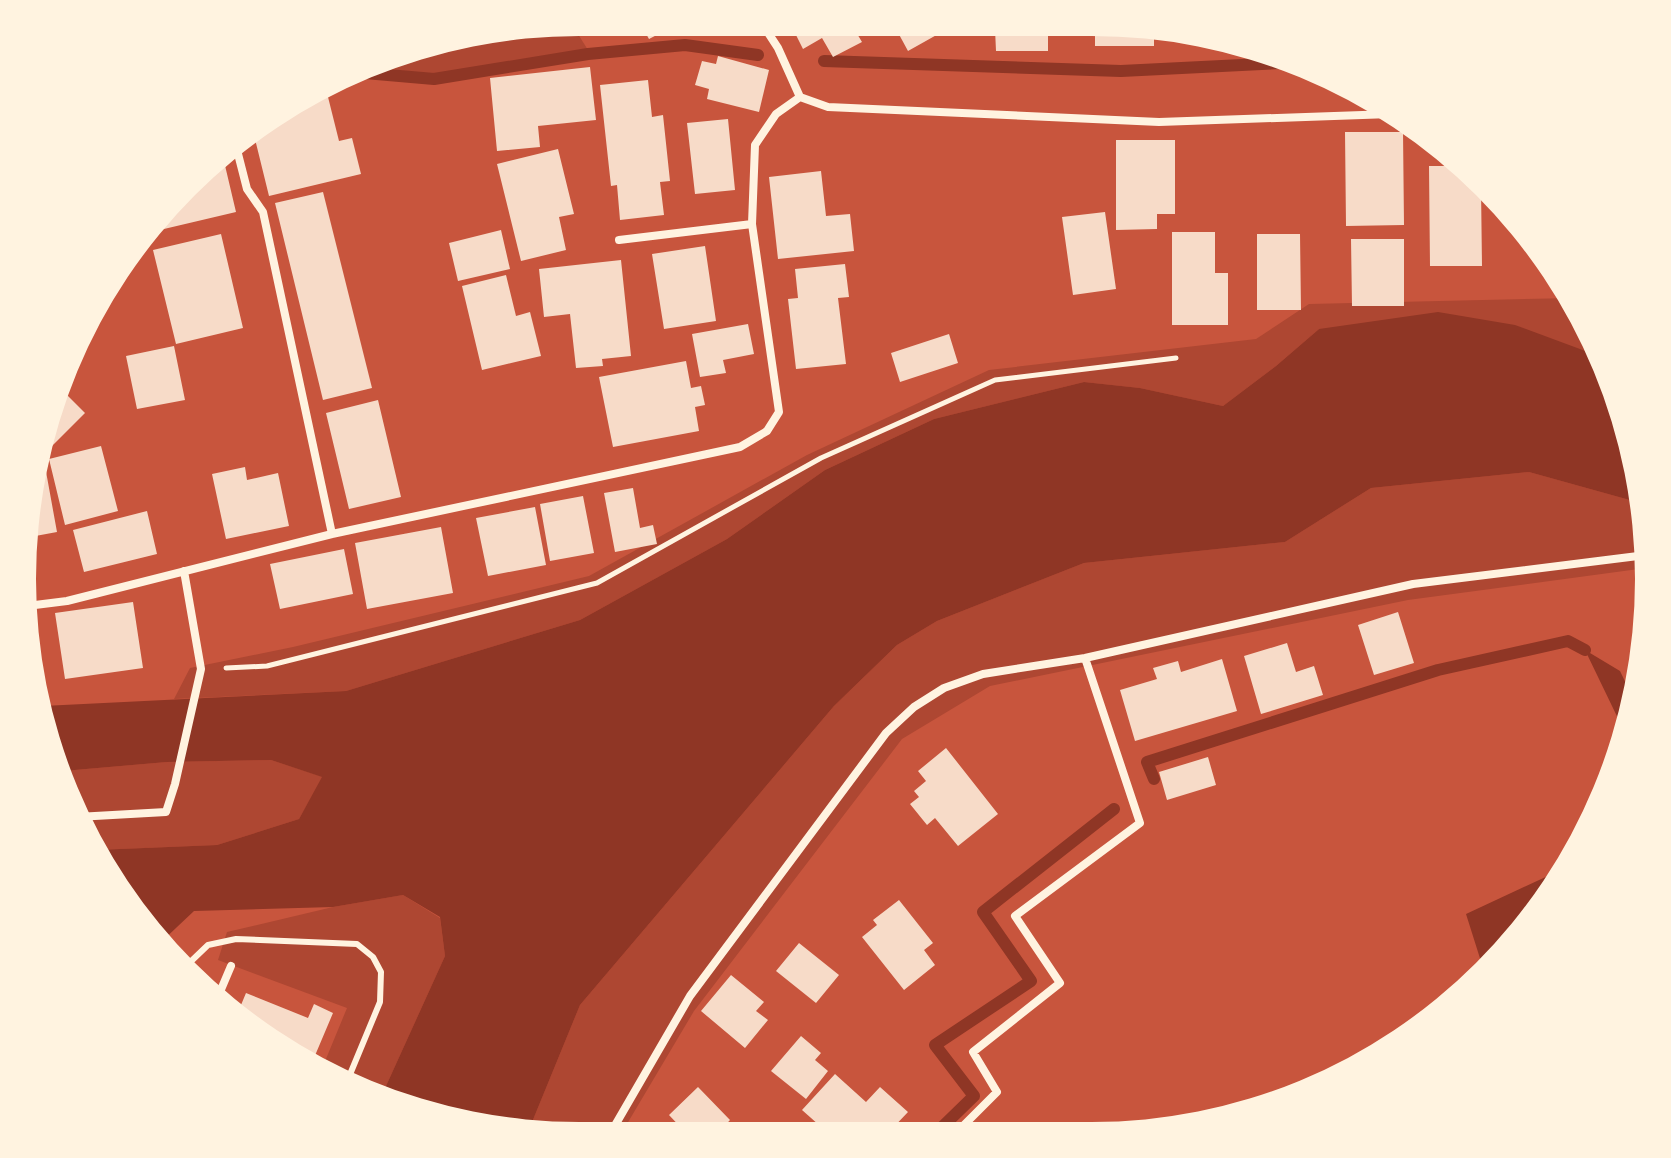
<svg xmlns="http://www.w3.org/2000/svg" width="1671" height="1158" font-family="'Archivo Narrow',sans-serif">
	<rect width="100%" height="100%" fill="#c8553d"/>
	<!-- green -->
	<path fill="#ae4732" d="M 571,23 L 588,50 L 438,76 L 378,67 L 434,41 Z
		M 1573,298 L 1599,354 L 1319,329 L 1276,366 L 1223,406 L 1140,388 L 1084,382 L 934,419 L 825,470 L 727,539 L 580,620 L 346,691 L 174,699 L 190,668 L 293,647 L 589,576 L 807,455 L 989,370 L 1256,339 L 1309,304 Z
		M 1529,472 L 1644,504 L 1646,568 L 1408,600 L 990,686 L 902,739 L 694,1011 L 621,1134 L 543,1135 L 528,1132 L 580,1005 L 834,706 L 897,645 L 937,621 L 1084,563 L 1285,542 L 1371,488 Z
		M 271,760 L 323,777 L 299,819 L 217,845 L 96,850 L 79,825 L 63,771 L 167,762 Z
		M 403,895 L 440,918 L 445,956 L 381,1097 L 333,1079 L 321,1071 L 347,1008 L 218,960 L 227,932 L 333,907 Z"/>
	<!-- water -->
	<path fill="#8f3625" d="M 1438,312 L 1515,325 L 1588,352 L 1599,354 L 1619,400 L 1644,504 L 1529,472 L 1371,488 L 1285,542 L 1084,563 L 937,621 L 897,645 L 834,706 L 580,1005 L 528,1132 L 435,1117 L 381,1097 L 445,956 L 440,917 L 403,895 L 333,907 L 194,911 L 159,944 L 96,850 L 217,845 L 299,819 L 322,777 L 271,760 L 167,762 L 63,771 L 43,706 L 346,691 L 580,620 L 727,539 L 825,470 L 934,419 L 1084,382 L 1140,388 L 1223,406 L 1276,366 L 1319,329 Z
		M 1585,650 L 1620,671 L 1634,700 L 1630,723 L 1626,735 Z
		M 1565,868 L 1534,918 L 1484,971 L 1466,914 Z"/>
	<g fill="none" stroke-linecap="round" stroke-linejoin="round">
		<!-- stream -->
		<path stroke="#8f3625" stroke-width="12" d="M 824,61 L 1121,71 L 1280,63
			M 365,73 L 434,79 L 588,54 L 685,45 L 758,55
			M 1154,779 L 1147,762 L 1438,670 L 1568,641 L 1585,650
			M 936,1133 L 974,1096 L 935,1045 L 1031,981 L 983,912 L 1114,809"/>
	</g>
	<!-- building -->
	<path fill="#f7dbc8" d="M 640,23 L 678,24 L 649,39 Z
		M 798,26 L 853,27 L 862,42 L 833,57 L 822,38 L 803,49 L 793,29 Z
		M 895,27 L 907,28 L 949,28 L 908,51 Z
		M 995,29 L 1048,30 L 1048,51 L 996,51 Z
		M 1095,31 L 1154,32 L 1154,46 L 1095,46 Z
		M 718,56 L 769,70 L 759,112 L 707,99 L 709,89 L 695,85 L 702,61 L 716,64 Z
		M 590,67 L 596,120 L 538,126 L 540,147 L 497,151 L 490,78 Z
		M 648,80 L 652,117 L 663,115 L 670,181 L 660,182 L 664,215 L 620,220 L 617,185 L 611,186 L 600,85 Z
		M 327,93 L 339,141 L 352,138 L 361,174 L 269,196 L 253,131 L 270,116 L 312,96 Z
		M 728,119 L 735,190 L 695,194 L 687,123 Z
		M 1345,132 L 1403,132 L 1404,225 L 1346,226 Z
		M 1116,140 L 1175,140 L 1175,214 L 1157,214 L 1157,229 L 1116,230 Z
		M 558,149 L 574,214 L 559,217 L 566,250 L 521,261 L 497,164 Z
		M 223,157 L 236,212 L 147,233 L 160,212 Z
		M 1429,166 L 1455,166 L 1481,187 L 1482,266 L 1430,266 Z
		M 821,171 L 826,216 L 850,214 L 854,251 L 778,259 L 769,177 Z
		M 323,192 L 372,388 L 323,400 L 275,203 Z
		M 1105,212 L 1116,289 L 1073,295 L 1062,217 Z
		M 1519,224 L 1529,238 L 1533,243 L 1519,243 Z
		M 501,230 L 510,269 L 458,281 L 449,243 Z
		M 1172,232 L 1215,232 L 1215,273 L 1228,273 L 1228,325 L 1172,325 Z
		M 221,234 L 243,328 L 176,344 L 153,250 Z
		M 1257,234 L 1300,234 L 1301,310 L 1257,310 Z
		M 1351,239 L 1404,239 L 1404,306 L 1352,306 Z
		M 705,246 L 716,321 L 664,329 L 652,254 Z
		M 621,260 L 631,356 L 602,359 L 603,366 L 576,368 L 570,314 L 544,317 L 539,269 Z
		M 845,264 L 849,297 L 838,298 L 846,364 L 796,369 L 788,299 L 798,298 L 795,269 Z
		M 506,275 L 516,316 L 530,312 L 541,356 L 482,370 L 462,286 Z
		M 748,324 L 754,354 L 723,360 L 726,373 L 700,377 L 692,334 Z
		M 949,334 L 958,363 L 900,382 L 891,353 Z
		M 174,346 L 185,400 L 137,409 L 126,356 Z
		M 686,361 L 691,388 L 701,386 L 705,405 L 695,407 L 699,431 L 613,447 L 599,377 Z
		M 59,387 L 85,413 L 52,446 L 45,439 Z
		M 378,400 L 401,497 L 349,509 L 326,413 Z
		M 101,446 L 118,511 L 65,525 L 49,459 Z
		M 45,466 L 57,532 L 30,537 L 31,544 L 27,545 L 27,506 L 37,467 Z
		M 245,467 L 247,480 L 278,473 L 289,526 L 226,539 L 212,474 Z
		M 633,488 L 640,528 L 653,525 L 657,544 L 615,552 L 604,493 Z
		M 583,496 L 594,553 L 550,561 L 540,504 Z
		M 535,507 L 546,565 L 488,576 L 476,518 Z
		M 147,511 L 157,554 L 84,572 L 73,530 Z
		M 441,527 L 453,593 L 367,609 L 355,543 Z
		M 344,549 L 353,594 L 280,609 L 270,564 Z
		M 133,602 L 143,668 L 65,679 L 55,613 Z
		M 1398,612 L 1414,663 L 1374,675 L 1358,625 Z
		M 1287,643 L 1296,672 L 1314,666 L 1323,695 L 1261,714 L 1244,656 Z
		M 1222,659 L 1237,711 L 1135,741 L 1120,690 L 1157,679 L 1153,668 L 1178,661 L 1181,672 Z
		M 946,748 L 998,814 L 958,846 L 935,818 L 927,825 L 910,804 L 919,797 L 914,791 L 926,781 L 918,771 Z
		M 1208,757 L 1216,785 L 1167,800 L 1159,772 Z
		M 899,900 L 933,943 L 924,950 L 935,965 L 904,990 L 862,937 L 877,925 L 873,920 Z
		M 799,943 L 839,975 L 816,1003 L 776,971 Z
		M 731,975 L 764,1002 L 756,1011 L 768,1020 L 745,1048 L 701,1011 Z
		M 246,993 L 308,1018 L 314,1004 L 333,1013 L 311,1065 L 236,1017 Z
		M 801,1036 L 821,1053 L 815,1060 L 828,1071 L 806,1099 L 771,1071 Z
		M 835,1074 L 866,1102 L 880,1087 L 908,1112 L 888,1133 L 828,1133 L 802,1110 Z
		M 698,1087 L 730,1120 L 717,1134 L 687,1134 L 669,1115 Z"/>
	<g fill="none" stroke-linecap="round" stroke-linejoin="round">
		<!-- path -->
		<path stroke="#fff3e0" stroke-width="5" d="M 226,668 L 267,666 L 597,583 L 821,458 L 995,380 L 1176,358"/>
		<!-- service -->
		<path stroke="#fff3e0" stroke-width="6" d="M 184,968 L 208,945 L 236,939 L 357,944 L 373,957 L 381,972 L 380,1002 L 346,1084"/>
		<!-- minor -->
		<path stroke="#fff3e0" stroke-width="8" d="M 800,97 L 828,107 L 1159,122 L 1391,114
			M 236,146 L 247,189 L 263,212 L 332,534
			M 619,240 L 752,224
			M 27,606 L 67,601 L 332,534 L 740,447 L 767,431 L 779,412 L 752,224 L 755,145 L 776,114 L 800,97 L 778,48 L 763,25
			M 77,817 L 166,812 L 175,784 L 201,669 L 184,571
			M 217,999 L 231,966
			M 957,1132 L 997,1092 L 973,1052 L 1060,983 L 1015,916 L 1140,823 L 1085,658
			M 610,1134 L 690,996 L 886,733 L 914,707 L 944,688 L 983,674 L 1085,658 L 1413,584 L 1646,555"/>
	</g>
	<!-- crop -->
	<path d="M0 0H1671V1158H0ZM579 36H1092A543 543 0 0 1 1635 579V579A543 543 0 0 1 1092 1122H579A543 543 0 0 1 36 579V579A543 543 0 0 1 579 36Z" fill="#fff3e0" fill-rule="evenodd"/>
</svg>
